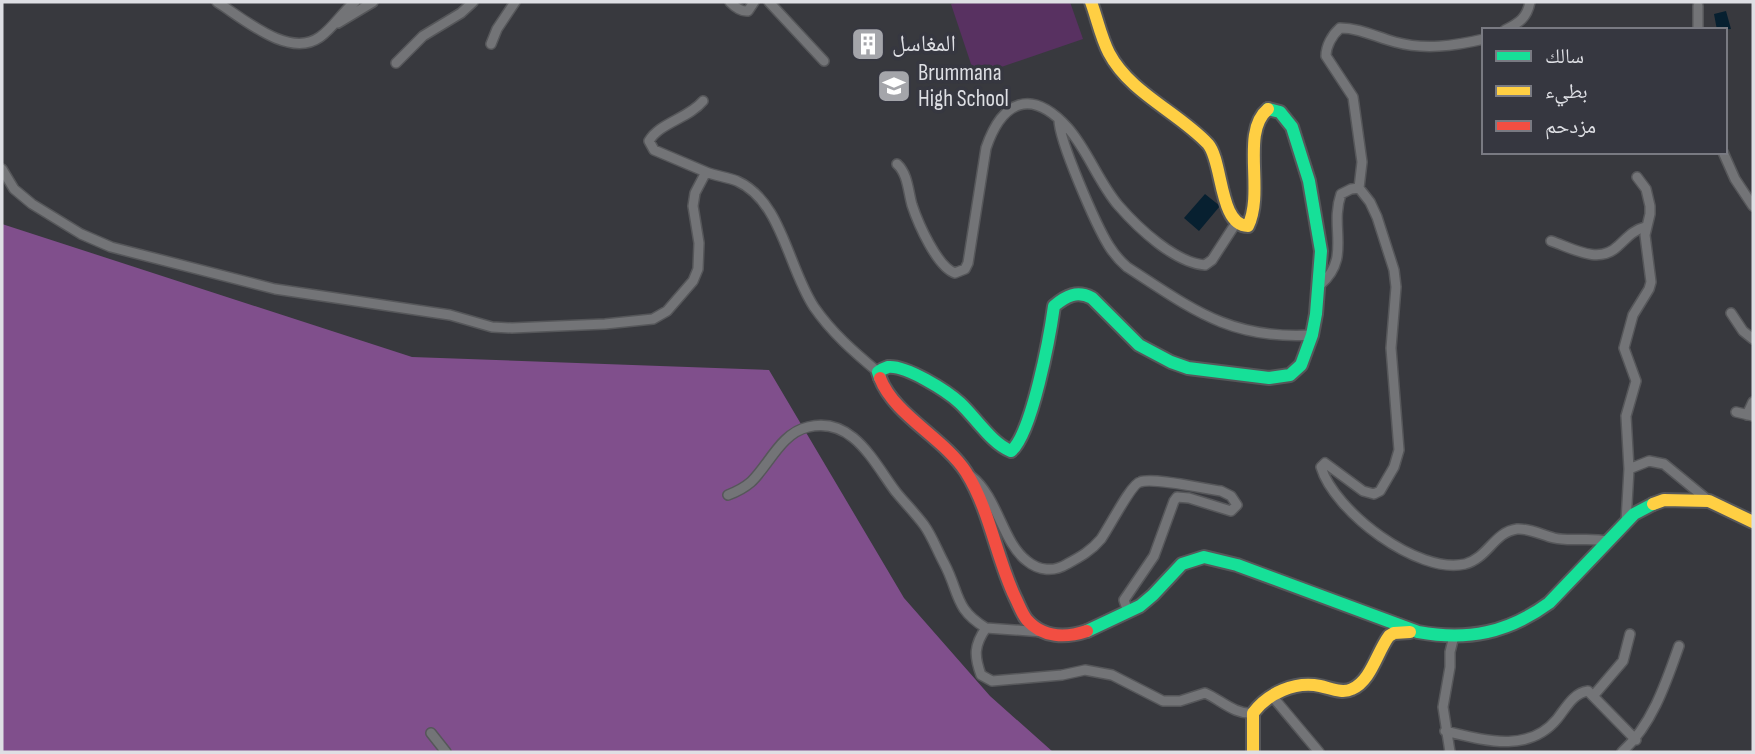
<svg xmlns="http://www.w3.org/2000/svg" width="1755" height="754" font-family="'Sofia Sans Condensed','Noto Naskh Arabic',sans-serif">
	<rect width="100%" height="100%" fill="#38393e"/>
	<!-- green -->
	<path fill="#583161" d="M 959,2 L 1070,2 L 1083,39 L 975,76 L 951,4 Z"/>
	<!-- forest -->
	<path fill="#804f8c" d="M 2,224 L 412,357 L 769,370 L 904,598 L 990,696 L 1053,752 L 2,752 Z"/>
	<!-- water -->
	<path fill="#072030" d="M 1726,11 L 1731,29 L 1717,30 L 1714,14 Z
		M 1205,194 L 1220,206 L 1199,231 L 1184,218 Z"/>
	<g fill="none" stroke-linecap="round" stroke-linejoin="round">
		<!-- street casing -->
		<g stroke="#56575a" stroke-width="12">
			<path id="street" d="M 217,2 C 244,19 289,59 320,37 C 334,27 342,12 355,2
				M 730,2 C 735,7 741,12 748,11 L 754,2
				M 769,2 L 824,61
				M 338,23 L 373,2
				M 1505,30 C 1519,23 1527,18 1530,2
				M 1698,30 L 1698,6
				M 491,44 L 497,29 L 515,2
				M 396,63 L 423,36 L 461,13 L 473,2
				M 703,101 C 689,118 659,123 649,141 L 654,150 L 706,172
				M 1059,119 C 1058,139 1097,227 1109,246 C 1114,254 1120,261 1127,267 C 1192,309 1230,340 1312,335
				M 1723,152 L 1735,179 L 1753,206
				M 897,164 C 908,174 908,191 912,205 C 918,223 937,267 955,273 L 965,269 L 968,263 L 986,148 C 1002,101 1031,87 1068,128 C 1088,151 1098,181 1118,205 C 1138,228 1175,263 1205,265 L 1212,260 L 1236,223
				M 2,169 L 14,189 L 32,204 L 81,234 L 111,247 L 275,289 L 450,315 L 492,327 L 512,328 L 605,324 L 653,319 L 667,311 L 693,281 L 698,269 L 699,243 L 693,206 L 695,193 L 706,172 C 716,176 727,177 737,181 C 782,201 788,268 814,307 C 832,333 854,352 878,372
				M 1359,188 L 1362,162 L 1353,97 L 1326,56 C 1326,46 1332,35 1340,28 C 1360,28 1376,37 1395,42 C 1424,50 1454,46 1484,39
				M 1551,241 C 1572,248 1599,265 1618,246 C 1627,238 1633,230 1645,227
				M 1320,285 C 1352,258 1329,228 1341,194 L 1351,189 L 1359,188 L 1370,202 L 1377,217 L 1394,270 L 1396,287 L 1391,348 L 1399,450 L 1394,467 L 1380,491 L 1374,494 L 1363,491 L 1325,463 L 1321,467 C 1334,511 1418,575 1465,564 C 1488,558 1494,532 1517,529 C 1529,528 1542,535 1554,538 C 1571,542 1588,537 1607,541
				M 1731,313 L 1743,331 L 1753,339
				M 1736,412 L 1753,416
				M 1747,415 L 1753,402
				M 1629,469 L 1626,416 L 1636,381 L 1624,348 L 1633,315 L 1649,289 L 1651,282 L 1645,235 L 1650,214 L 1650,206 L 1646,189 L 1637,177
				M 971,476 C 998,497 1002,542 1027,561 C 1039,571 1054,572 1067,564 C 1080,557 1091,551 1101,539 C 1109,528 1131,484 1140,482 C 1154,477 1204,489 1221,491 L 1231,496 L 1237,505 L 1231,511 L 1189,498 L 1177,497 L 1174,501 L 1154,556 L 1124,600 L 1128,612
				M 728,495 C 736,492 744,488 751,482 C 769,465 781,433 808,427 C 853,416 874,463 896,492 C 905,503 915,513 924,525 C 932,536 937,550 944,563 C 960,593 954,609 986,628
				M 1626,522 L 1629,469 L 1649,461 L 1664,464 L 1709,501
				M 1043,632 L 986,628 C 974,645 974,656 981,675 L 992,681 L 1062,675 L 1085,670 L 1112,675 L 1163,701 L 1180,701 L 1205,693 C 1221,700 1235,715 1253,713
				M 1594,695 L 1623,661 L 1630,634
				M 1272,696 L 1319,752
				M 1445,731 C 1483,740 1528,754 1557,719 C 1566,708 1573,693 1588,691 L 1636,740
				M 431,733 L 446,752
				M 1450,752 L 1443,707 L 1450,667 L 1450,652 L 1454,636
				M 1622,752 C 1652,725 1666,683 1679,646"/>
		</g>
		<!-- fast casing -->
		<g stroke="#56575a" stroke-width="16">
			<path id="fast" d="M 880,378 L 878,372 C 881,370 885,368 888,367 C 906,365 947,391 960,403 C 976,418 992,444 1011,451 C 1032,434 1050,335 1054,306 C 1066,296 1077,290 1092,298 L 1139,345 L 1171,362 L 1188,368 L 1269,378 L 1290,375 L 1301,365 L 1312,335 L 1316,314 L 1321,251 L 1309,181 L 1292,127 L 1280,112 L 1268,109
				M 1087,631 L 1140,606 L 1153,595 L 1182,564 L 1204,557 L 1237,565 L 1418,632 C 1468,641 1508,633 1549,603 L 1634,514 L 1653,504"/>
		</g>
		<!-- slow casing -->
		<g stroke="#56575a" stroke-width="16">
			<path id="slow" d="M 1091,2 C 1097,18 1101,38 1109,53 C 1130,93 1178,112 1208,144 C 1223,161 1219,226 1248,226 C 1265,191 1240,132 1268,109
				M 1653,504 L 1664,500 L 1709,501 L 1753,522
				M 1253,752 L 1253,713 C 1268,693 1295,681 1320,686 C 1330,688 1342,694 1352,689 C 1371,681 1377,652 1389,636 L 1394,633 L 1410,632"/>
		</g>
		<!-- jam casing -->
		<g stroke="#56575a" stroke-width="16">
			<path id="jam" d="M 880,378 C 894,415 944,438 966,472 C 990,510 996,557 1015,597 C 1019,605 1022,614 1027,620 C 1043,638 1066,638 1087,631"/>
		</g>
		<!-- street -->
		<use href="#street" stroke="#737477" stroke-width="9"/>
		<!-- fast -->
		<use href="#fast" stroke="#16e098" stroke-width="12"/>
		<!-- slow -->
		<use href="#slow" stroke="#ffcf43" stroke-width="12"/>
		<!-- jam -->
		<use href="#jam" stroke="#f24e42" stroke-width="12"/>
	</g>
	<!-- icons -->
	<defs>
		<g id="building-square" transform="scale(1.75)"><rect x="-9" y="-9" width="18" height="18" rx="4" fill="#a4a5aa" stroke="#363740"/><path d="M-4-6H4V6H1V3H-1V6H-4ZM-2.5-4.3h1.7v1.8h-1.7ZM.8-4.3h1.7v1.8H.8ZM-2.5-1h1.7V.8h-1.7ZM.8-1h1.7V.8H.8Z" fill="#fff"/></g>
		<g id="school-square" transform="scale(1.75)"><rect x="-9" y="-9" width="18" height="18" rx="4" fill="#a4a5aa" stroke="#363740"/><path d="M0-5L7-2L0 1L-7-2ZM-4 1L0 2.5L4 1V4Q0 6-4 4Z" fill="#fff"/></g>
	</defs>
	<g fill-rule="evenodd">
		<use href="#building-square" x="868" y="44"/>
		<use href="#school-square" x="894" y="86"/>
	</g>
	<g text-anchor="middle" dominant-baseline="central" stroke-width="7" stroke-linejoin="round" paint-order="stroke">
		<!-- poi labels -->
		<g font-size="23" fill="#dedfe4" stroke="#363740" text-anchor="start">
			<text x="892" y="44">المغاسل</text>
			<text x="918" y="73">Brummana<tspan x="918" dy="26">High School</tspan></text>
		</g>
	</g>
	<!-- border -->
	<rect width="1755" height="754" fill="none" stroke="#dedfe4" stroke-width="7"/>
	<!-- legend -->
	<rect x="1482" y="28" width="245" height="126" fill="#363740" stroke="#797a82" stroke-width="2"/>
	<rect x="1496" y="51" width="35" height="10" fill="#16e098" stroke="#797a82" stroke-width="2"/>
	<text x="1545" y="63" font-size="21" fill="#dedfe4">سالك</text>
	<rect x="1496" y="86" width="35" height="10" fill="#ffcf43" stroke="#797a82" stroke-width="2"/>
	<text x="1545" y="98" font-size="21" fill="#dedfe4">بطيء</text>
	<rect x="1496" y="121" width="35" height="10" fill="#f24e42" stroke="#797a82" stroke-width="2"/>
	<text x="1545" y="133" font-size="21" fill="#dedfe4">مزدحم</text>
</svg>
